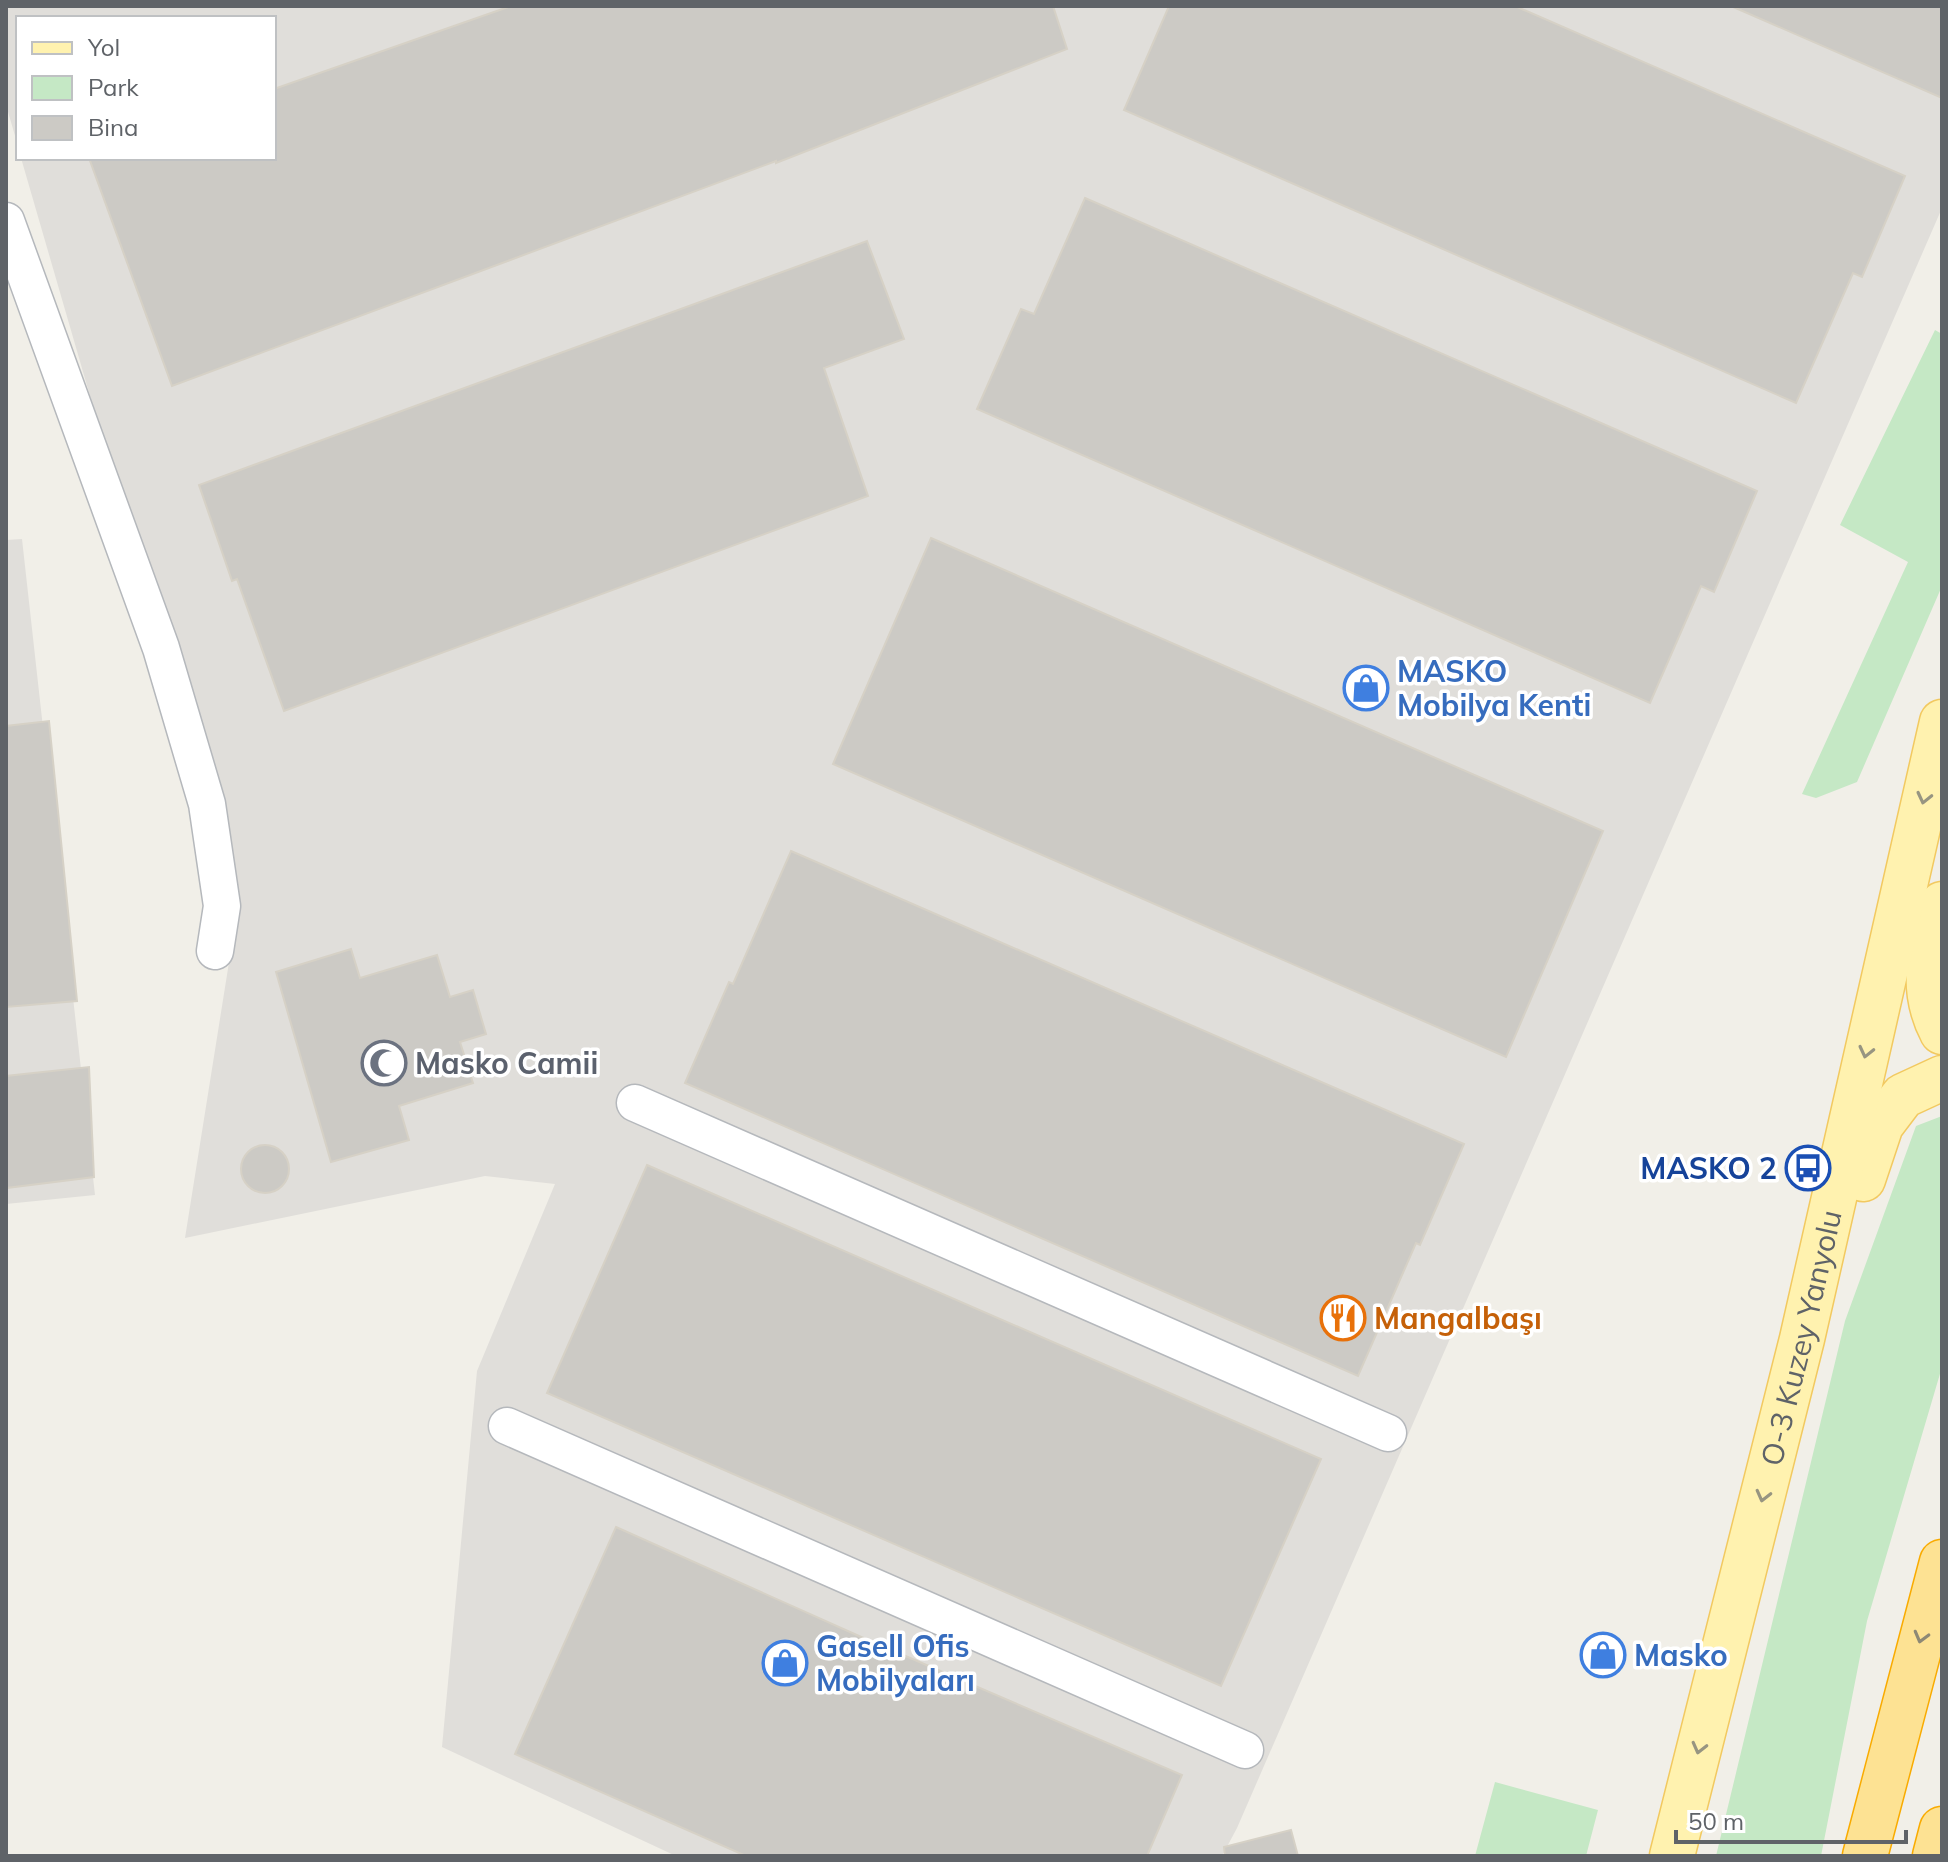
<svg xmlns="http://www.w3.org/2000/svg" width="1948" height="1862" font-family="Mulish,sans-serif">
	<rect width="100%" height="100%" fill="#f1efe8"/>
	<!-- industrial -->
	<path fill="#e0deda" d="M 6,6 L 1942,6 L 1942,208 L 1237,1828 L 1222,1856 L 676,1856 L 442,1747 L 477,1371 L 555,1184 L 485,1176 L 185,1238 L 238,906 L 21,158 L 274,158 L 274,18 L 18,18 L 18,146 L 6,105 Z
		M 22,539 L 95,1195 L 6,1204 L 6,540 Z"/>
	<!-- green -->
	<path fill="#c5e8c5" d="M 1935,330 L 1942,334 L 1942,586 L 1857,782 L 1816,798 L 1802,794 L 1908,562 L 1840,525 Z
		M 1942,1116 L 1942,1367 L 1867,1621 L 1821,1856 L 1716,1856 L 1845,1321 L 1916,1126 Z
		M 1495,1782 L 1598,1810 L 1586,1856 L 1475,1856 Z"/>
	<!-- building -->
	<path fill="#cccac5" stroke="#d6d1c6" stroke-width="2" d="M 511,6 L 1053,6 L 1067,49 L 776,163 L 776,161 L 172,386 L 89,158 L 274,158 L 274,89 Z
		M 1169,6 L 1515,6 L 1905,176 L 1862,277 L 1853,273 L 1796,403 L 1124,110 Z
		M 1731,6 L 1942,6 L 1942,98 Z
		M 1085,198 L 1757,491 L 1714,592 L 1701,586 L 1650,703 L 977,409 L 1021,309 L 1034,314 Z
		M 867,241 L 904,339 L 824,368 L 868,496 L 284,711 L 237,579 L 232,581 L 199,485 Z
		M 931,538 L 1603,831 L 1506,1057 L 833,764 Z
		M 49,721 L 77,1001 L 6,1007 L 6,726 Z
		M 791,851 L 1464,1144 L 1420,1245 L 1416,1243 L 1358,1376 L 685,1083 L 729,982 L 733,984 Z
		M 351,949 L 360,978 L 437,955 L 450,997 L 473,990 L 486,1034 L 460,1042 L 473,1083 L 399,1106 L 409,1140 L 331,1162 L 276,972 Z
		M 89,1067 L 94,1177 L 6,1188 L 6,1076 Z
		M241 1169a24 24 0 1 1 48 0a24 24 0 1 1-48 0Z
		M 647,1165 L 1321,1459 L 1221,1686 L 547,1393 Z
		M 616,1527 L 859,1636 L 1182,1775 L 1147,1856 L 746,1856 L 515,1754 Z
		M 1291,1830 L 1298,1856 L 1225,1856 L 1224,1847 Z"/>
	<g fill="none" stroke-linecap="round" stroke-linejoin="round">
		<!-- street casing -->
		<g stroke="#b5b8bc" stroke-width="39">
			<path id="street" d="M 6,221 L 161,648 L 207,804 L 222,906 L 215,951
				M 635,1103 L 1388,1433
				M 507,1426 L 1245,1750"/>
		</g>
		<!-- primary casing -->
		<g stroke="#f2c960" stroke-width="47">
			<g id="primary">
				<path d="M 1942,904 C 1930,948 1919,989 1942,1032"/>
				<path d="M 1863,1179 L 1881,1125 L 1903,1096 L 1942,1078"/>
				<path id="s1" d="M 1672,1856 L 1802,1339 L 1942,722"/>
			</g>
		</g>
		<!-- highway casing -->
		<g stroke="#f9ab00" stroke-width="47">
			<path id="highway" d="M 1865,1856 L 1942,1562
				M 1935,1856 L 1942,1829"/>
		</g>
		<!-- street -->
		<use href="#street" stroke="#fff" stroke-width="36"/>
		<!-- primary -->
		<use href="#primary" stroke="#fff2af" stroke-width="44"/>
		<!-- highway -->
		<use href="#highway" stroke="#fde293" stroke-width="44"/>
	</g>
	<!-- one-way arrows -->
	<defs><path id="oneway-chevron" d="M-2-3.5L2.5 0L-2 3.5" fill="none" stroke-width="1.6" stroke-linecap="round" stroke-linejoin="round" transform="scale(2)"/></defs>
	<g stroke="#979581">
		<use href="#oneway-chevron" transform="translate(1924 798) rotate(103)"/>
		<use href="#oneway-chevron" transform="translate(1866 1052) rotate(103)"/>
		<use href="#oneway-chevron" transform="translate(1763 1496) rotate(104)"/>
		<use href="#oneway-chevron" transform="translate(1699 1748) rotate(104)"/>
	</g>
	<use stroke="#8e8975" href="#oneway-chevron" transform="translate(1921 1637) rotate(105)"/>
	<!-- icons -->
	<defs>
		<g id="shop-ring" transform="scale(2.3)"><circle r="9.5" fill="#fff" stroke="#3f7fe0" stroke-width="1.5"/><path d="M-5-2.5h2.3a2.7 3.5 0 0 1 5.4 0H5L5.5 6h-11ZM-1.5-2.5h3a1.5 2.3 0 0 0-3 0Z" fill="#3f7fe0"/></g>
		<g id="mosque-ring" transform="scale(2.3)"><circle r="9.5" fill="#fff" stroke="#6b7280" stroke-width="1.5"/><path d="M3.5-4.9A6 6 0 1 0 3.5 4.9A5 5 0 1 1 3.5-4.9Z" fill="#6b7280"/></g>
		<g id="bus-ring" transform="scale(2.3)"><circle r="9.5" fill="#fff" stroke="#1a4fb4" stroke-width="1.5"/><path d="M-5-6H5V4H4V6H2V4H-2V6H-4V4H-5ZM-3.5-4V0h7V-4ZM-3.5 1.2v1.5H-2V1.2ZM2 1.2v1.5H3.5V1.2Z" fill="#1a4fb4"/></g>
		<g id="restaurant-ring" transform="scale(2.3)"><circle r="9.5" fill="#fff" stroke="#e8710a" stroke-width="1.5"/><path d="M-5-6h1v4h1v-4h1v4h1v-4h1v5L-1.5 .5V6h-2V.5L-5-1ZM5-6V6H3V1.5H1.5Q1.5-4 5-6Z" fill="#e8710a"/></g>
	</defs>
	<g fill-rule="evenodd">
		<use href="#shop-ring" x="1366" y="688"/>
		<use href="#mosque-ring" x="384" y="1063"/>
		<use href="#bus-ring" x="1808" y="1168"/>
		<use href="#restaurant-ring" x="1343" y="1318"/>
		<use href="#shop-ring" x="1603" y="1655"/>
		<use href="#shop-ring" x="785" y="1663"/>
	</g>
	<g text-anchor="middle" dominant-baseline="central" stroke-width="7" stroke-linejoin="round" paint-order="stroke">
		<!-- shop labels -->
		<g font-size="30" font-weight="bold" fill="#366cbe" stroke="#fff" text-anchor="start">
			<text x="1397" y="671">MASKO<tspan x="1397" dy="34">Mobilya Kenti</tspan></text>
			<text x="816" y="1646">Gasell Ofis<tspan x="816" dy="34">Mobilyaları</tspan></text>
			<text x="1634" y="1655">Masko</text>
		</g>
		<!-- worship labels -->
		<g font-size="30" font-weight="bold" fill="#5b616d" stroke="#fff" text-anchor="start">
			<text x="415" y="1063">Masko Camii</text>
		</g>
		<!-- transit labels -->
		<g font-size="30" font-weight="bold" fill="#164399" stroke="#fff" text-anchor="end">
			<text x="1777" y="1168">MASKO 2</text>
		</g>
		<!-- food labels -->
		<g font-size="30" font-weight="bold" fill="#c56008" stroke="#fff" text-anchor="start">
			<text x="1374" y="1318">Mangalbaşı</text>
		</g>
		<!-- street labels -->
		<g font-size="30" fill="#5f6368" stroke="#fff">
			<text stroke="none"><textPath href="#s1" startOffset="534">O-3 Kuzey Yanyolu</textPath></text>
		</g>
	</g>
	<!-- border -->
	<rect width="1948" height="1862" fill="none" stroke="#5f6368" stroke-width="16"/>
	<!-- legend -->
	<rect x="16" y="16" width="260" height="144" fill="#ffffff" stroke="#bfc1c3" stroke-width="2"/>
	<rect x="32" y="42" width="40" height="12" fill="#fff2af" stroke="#bfc1c3" stroke-width="2"/>
	<text x="88" y="56" font-size="24" fill="#5f6368">Yol</text>
	<rect x="32" y="76" width="40" height="24" fill="#c5e8c5" stroke="#bfc1c3" stroke-width="2"/>
	<text x="88" y="96" font-size="24" fill="#5f6368">Park</text>
	<rect x="32" y="116" width="40" height="24" fill="#cccac5" stroke="#bfc1c3" stroke-width="2"/>
	<text x="88" y="136" font-size="24" fill="#5f6368">Bina</text>
	<!-- scale -->
	<path d="M1676 1830v12h230v-12" fill="none" stroke="#5f6368" stroke-width="4"/>
	<text x="1688" y="1830" font-size="24" fill="#5f6368" stroke="#ffffff" stroke-width="6" paint-order="stroke">50 m</text>
</svg>
